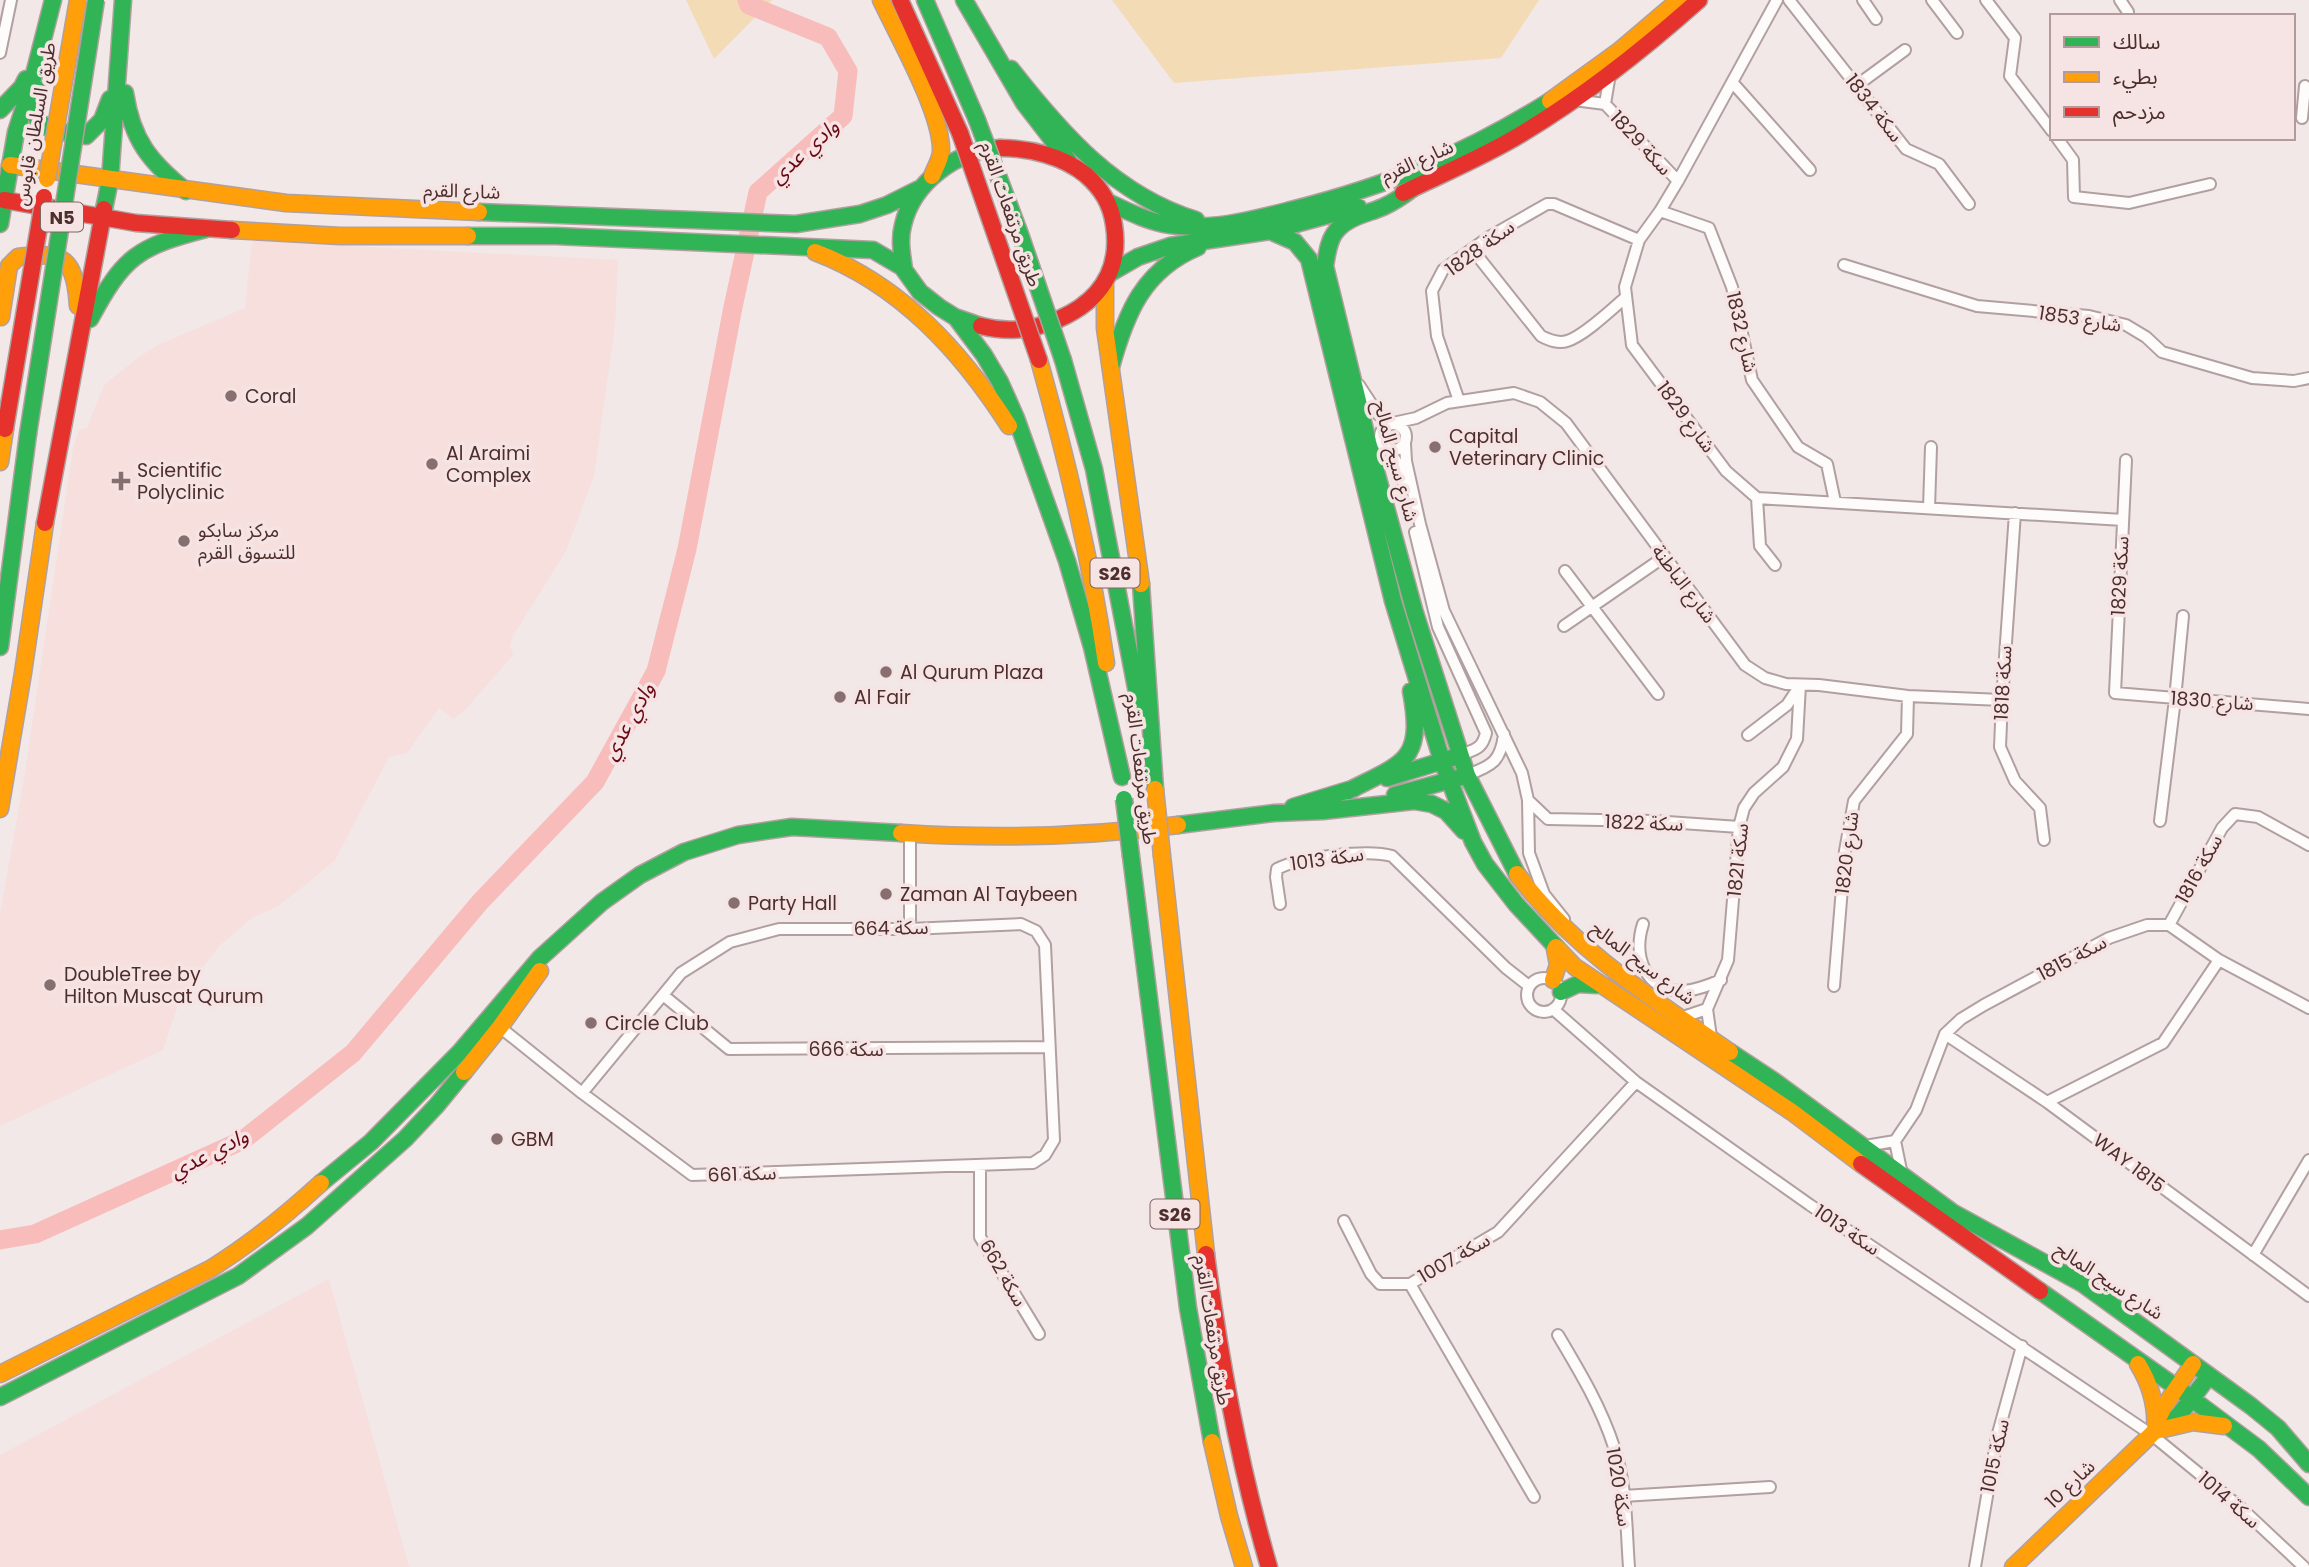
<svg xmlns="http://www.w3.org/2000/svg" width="2309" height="1567" font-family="Poppins,'Noto Sans Arabic',sans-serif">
	<rect width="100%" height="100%" fill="#f1e8e7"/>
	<!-- built -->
	<path fill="#f6dfdd" d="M 252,241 L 618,260 L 615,325 L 594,476 L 566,551 L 513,636 L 510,646 L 513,655 L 465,710 L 453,719 L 439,708 L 407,753 L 389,757 L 335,860 L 304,886 L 278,906 L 252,918 L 220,945 L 181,996 L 163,1050 L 0,1126 L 0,914 L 23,785 L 73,449 L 79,430 L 87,428 L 104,385 L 139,357 L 158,345 L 245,308 Z
		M 329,1279 L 409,1567 L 0,1567 L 0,1455 Z"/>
	<!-- green -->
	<path fill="#f3dbb6" d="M 686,0 L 772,0 L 714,59 Z
		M 1112,0 L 1539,0 L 1501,58 L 1174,83 Z"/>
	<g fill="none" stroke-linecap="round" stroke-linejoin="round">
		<!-- river -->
		<path stroke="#f8bcba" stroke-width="19" d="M 0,1240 L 35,1234 L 243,1140 L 353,1053 L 480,902 L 595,782 L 656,671 L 687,549 L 733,307 L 758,192 L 843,116 L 848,71 L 828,37 L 749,5 L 747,0"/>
		<!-- street casing -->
		<g stroke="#b1a09f" stroke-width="14">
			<path id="street" d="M 1777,0 L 1678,181 L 1660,211 L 1639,240 L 1625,287 L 1632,345 L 1726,471 L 1757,498 L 2123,520
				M 1789,0 L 1906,149 L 1939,164 L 1969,204
				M 1863,0 L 1876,19
				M 1932,0 L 1957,33
				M 1986,0 L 2015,38 L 2010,76 L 2052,131
				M 2120,0 L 2128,12 L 2127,16
				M 0,53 L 11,0
				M 1732,82 L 1810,170
				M 1856,86 L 1905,50
				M 1574,100 L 1605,104 L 1678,181
				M 1605,104 L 1610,74
				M 2302,118 L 2305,86
				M 2057,138 L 2073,160 L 2074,197 L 2129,203 L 2210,184
				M 1660,211 L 1709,228 L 1732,287 L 1752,380 L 1798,447 L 1827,464 L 1835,502
				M 1472,249 L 1541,336 C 1549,340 1558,344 1567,341 C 1584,336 1612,309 1626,297
				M 1844,265 L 1977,306 L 2089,316 L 2126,325 L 2146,337 L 2162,352 L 2252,378 L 2294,381 L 2309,378
				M 1359,385 L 1378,414 L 1389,424
				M 1459,401 L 1437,336 L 1432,291 L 1443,270 L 1489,237 L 1547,204 L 1554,204 L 1639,240
				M 1393,423 L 1416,418 L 1447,403 L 1514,393 L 1540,402 L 1566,423 L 1745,665 L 1765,678 L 1786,684 L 1819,685 L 1908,696 L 2002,700
				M1380 437a13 13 0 1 1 26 0a13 13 0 1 1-26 0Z
				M 1405,444 L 1406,461 L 1420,524 L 1444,611 L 1522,773 L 1528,800 L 1529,853 L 1544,894 L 1564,919
				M 1389,450 L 1399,466 L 1405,489
				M 2126,460 L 2115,693 L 2309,709
				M 1757,498 L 1760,546 L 1775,565
				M 1929,508 L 1931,447
				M 2015,513 L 2002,700 L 2000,747 L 2015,781 L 2040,808 L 2044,840
				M 1415,532 L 1438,627 L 1486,733 C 1482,749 1476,749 1461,755
				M 1565,571 L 1658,694
				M 1564,626 L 1664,557
				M 1748,735 L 1787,705 L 1799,687
				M 1467,775 C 1492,766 1501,761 1504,734
				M 1528,800 L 1548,819 L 1653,821 L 1739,827
				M 2160,821 L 2175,699 L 2183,616
				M 1280,904 L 1276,877 L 1277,869 C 1299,857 1368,849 1392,856 L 1506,968 L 1529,986
				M 1643,924 C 1633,955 1644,992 1684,991 C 1697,990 1709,985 1721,980
				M 2169,925 L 2222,828 L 2235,814 L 2258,817 L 2309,845
				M 910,929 L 910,834
				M1527 995a17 17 0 1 1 34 0a17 17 0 1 1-34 0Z
				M 1834,986 L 1845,851 L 1854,801 L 1907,734 L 1908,696
				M 663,995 L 729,1049 L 1048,1047
				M 1553,1009 L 1636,1082 L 1810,1205 L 2152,1435 L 2241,1508 L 2304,1567
				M 1680,1018 L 1707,1009
				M 496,1024 L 582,1093 L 692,1175 L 1033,1163 L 1045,1155 L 1054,1140 L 1045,945 L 1036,931 L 1021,924 L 910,929 L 779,929 L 730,942 L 681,973 L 582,1093
				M 1945,1034 L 2047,1102 L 2309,1296
				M 1711,1037 L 1707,1009 L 1728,960 L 1739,827 L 1744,808 L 1754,793 L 1783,767 L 1797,739 L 1800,685
				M 2047,1102 L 2163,1043 L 2219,960
				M 1865,1146 L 1895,1141
				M 980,1166 L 980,1237 L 1039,1334
				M 1902,1175 L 1895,1141 L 1916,1110 L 1945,1034 L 1961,1019 L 1984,1005 L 2109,938 L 2147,925 L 2169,925 L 2219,960 L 2309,1008
				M 1344,1221 L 1371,1274 L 1380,1284 L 1410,1284
				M 2253,1255 L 2309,1160
				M 1558,1335 C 1580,1372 1601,1407 1614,1447 C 1627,1485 1626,1528 1629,1567
				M 1623,1496 L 1770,1487
				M 1534,1497 L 1410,1284 L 1498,1232 L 1636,1082
				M 1975,1567 L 1997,1437 L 2022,1346"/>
		</g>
		<!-- fast casing -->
		<g stroke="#b1a09f" stroke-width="19">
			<path id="fast" d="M 925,0 L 977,120
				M 964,0 L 1024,103 L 1068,160
				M 1011,69 C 1062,134 1115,195 1196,220
				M 37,89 C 36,96 33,105 35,113 C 39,132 70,133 86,136 L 102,120 L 110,99
				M 125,93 C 132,140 150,162 186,191
				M 0,110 L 22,87 L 26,79
				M 1412,189 C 1403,196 1394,202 1383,207 C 1367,214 1345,217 1334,234 C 1328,243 1327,255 1325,266 L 1368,442 L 1415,613 L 1467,775 L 1517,874
				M 1110,203 C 1129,212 1149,222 1170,225 C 1211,231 1252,220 1291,210 C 1387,186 1466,154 1550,101
				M 104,209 L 110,180 L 123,0
				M 479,212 L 796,224 L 860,214 L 887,205 L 919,189
				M 0,224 L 16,132 L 31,86 L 53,0
				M 1270,231 L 1295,242 L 1309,259 L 1393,601 L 1442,761 L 1473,842 L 1485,864 L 1516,904 L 1556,947
				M 468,236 L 556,236 L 873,250 L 902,267 L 920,292 L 939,307 L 955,317 L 981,326
				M 904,269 C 902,254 899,240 903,225 C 913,182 957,150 1000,148
				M 1112,272 L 1138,257 L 1170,246 L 1270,231 L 1358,207
				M 90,319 C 124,256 137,247 206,229
				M 957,319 L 984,355 L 1000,382 L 1016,418 L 1067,561 L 1092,647 L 1122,777
				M 1063,360 L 1094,469 L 1141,714
				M 1111,367 C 1126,313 1143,270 1198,247
				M 1141,584 L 1155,789
				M 0,647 L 28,434
				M 1387,778 L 1452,758
				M 1348,791 C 1405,762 1424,761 1411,691
				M 1395,795 L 1458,778
				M 1293,807 L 1355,788
				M 1178,825 L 1274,813 L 1323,811 L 1414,801 L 1432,804 L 1446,811 L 1464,831
				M 1131,856 L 1188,1308 L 1212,1442
				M 1561,992 L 1578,984 L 1597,985
				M 1730,1052 L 1774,1081 L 1952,1212 L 2083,1284 L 2251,1406 L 2278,1428 L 2309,1464
				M 321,1183 L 371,1142 L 460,1052 L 540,958 L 602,902 L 640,875 L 684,852 L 738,835 L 792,827 L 901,833
				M 2040,1291 L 2176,1387 L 2259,1449 L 2309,1497
				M 0,1397 L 238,1276 L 307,1226 L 405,1139 L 437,1105 L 464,1072
				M 2167,1426 L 2179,1415 L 2209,1376"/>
		</g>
		<!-- slow casing -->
		<g stroke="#b1a09f" stroke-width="19">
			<path id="slow" d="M 881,0 C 898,36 942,113 941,151 C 941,159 935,168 932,176
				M 1550,101 L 1619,51 L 1679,0
				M 10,165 L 286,203 L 479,212
				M 232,230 L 340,236 L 468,236
				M 815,252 C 900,284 961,351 1009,426
				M 1105,285 L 1105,328 L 1141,584
				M 1,317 L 9,266 L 18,257 C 64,251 75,258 78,306
				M 1039,360 C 1067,460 1091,560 1106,663
				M 0,462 L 5,429
				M 0,809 L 23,673 L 45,523
				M 901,833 C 993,839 1086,837 1178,825
				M 1162,856 L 1206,1254
				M 1517,874 C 1574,950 1653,999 1730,1052
				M 1556,947 L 1575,967 L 1792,1112 L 1861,1164
				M 1553,980 L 1558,965 L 1555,949
				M 464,1072 L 500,1027 L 540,971
				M 2138,1364 C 2151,1385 2157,1406 2155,1431
				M 0,1374 L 210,1269 C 251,1244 286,1215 321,1183
				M 2156,1423 L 2165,1405 L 2193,1364
				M 1212,1442 L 1229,1516 L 1244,1567
				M 2013,1567 L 2155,1431 L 2193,1422 L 2224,1426"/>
		</g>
		<!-- jam casing -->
		<g stroke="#b1a09f" stroke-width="19">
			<path id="jam" d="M 900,0 L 960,133
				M 1403,193 C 1442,174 1486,156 1523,133 C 1586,95 1644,49 1699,0
				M 4,200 L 136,223 L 232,230
				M 981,326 C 1008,333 1034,330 1059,319 C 1100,301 1121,270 1114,225 C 1111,204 1102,189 1086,175 C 1063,156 1029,148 1000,148
				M 45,523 L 104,209
				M 1861,1164 L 2040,1291
				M 1206,1254 C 1220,1360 1239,1464 1269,1567"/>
		</g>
		<!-- street -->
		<use href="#street" stroke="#fdfcfb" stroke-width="10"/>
		<!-- fast -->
		<use href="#fast" stroke="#30b455" stroke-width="16"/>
		<!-- slow -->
		<use href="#slow" stroke="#ff9f0a" stroke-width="16"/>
		<!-- jam -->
		<use href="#jam" stroke="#e5322d" stroke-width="16"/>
		<!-- fast-bridge casing -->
		<g stroke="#b1a09f" stroke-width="19" stroke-linecap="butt">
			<path id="fast-bridge" d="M 977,120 L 1020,234 L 1063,360
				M 28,434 L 96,0
				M 1124,799 L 1131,856"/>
		</g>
		<!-- slow-bridge casing -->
		<g stroke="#b1a09f" stroke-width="19" stroke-linecap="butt">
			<path id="slow-bridge" d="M 47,179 L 78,0
				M 1155,789 L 1162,856"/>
		</g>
		<!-- jam-bridge casing -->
		<g stroke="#b1a09f" stroke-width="19" stroke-linecap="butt">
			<path id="jam-bridge" d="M 960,133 L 1039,360
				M 5,429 L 44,197"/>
		</g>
		<!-- fast-bridge -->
		<use href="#fast-bridge" stroke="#30b455" stroke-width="16"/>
		<!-- slow-bridge -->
		<use href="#slow-bridge" stroke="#ff9f0a" stroke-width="16"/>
		<!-- jam-bridge -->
		<use href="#jam-bridge" stroke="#e5322d" stroke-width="16"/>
	</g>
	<!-- markers -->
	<g fill="#866f6e" stroke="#f5e4e3" stroke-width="2.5">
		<circle cx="231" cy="396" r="7"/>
		<circle cx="1435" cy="447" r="7"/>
		<circle cx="432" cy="464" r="7"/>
		<path d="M117.5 470.5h7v7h7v7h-7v7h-7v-7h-7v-7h7z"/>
		<circle cx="184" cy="541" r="7"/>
		<circle cx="886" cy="672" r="7"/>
		<circle cx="840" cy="697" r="7"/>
		<circle cx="886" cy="894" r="7"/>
		<circle cx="734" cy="903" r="7"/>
		<circle cx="50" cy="985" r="7"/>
		<circle cx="591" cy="1023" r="7"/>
		<circle cx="497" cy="1139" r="7"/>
	</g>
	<g text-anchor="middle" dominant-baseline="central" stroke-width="7" stroke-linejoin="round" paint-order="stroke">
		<!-- shield labels -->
		<g fill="#f5e4e3" stroke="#7f6564" stroke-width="2">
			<rect x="41" y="202.5" width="42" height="29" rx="5"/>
			<rect x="1090.5" y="558.5" width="49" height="29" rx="5"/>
			<rect x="1150.5" y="1199.5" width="49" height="29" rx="5"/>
		</g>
		<g font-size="18" font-weight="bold" fill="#4d2e2d">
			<text x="62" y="217">N5</text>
			<text x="1115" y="573">S26</text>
			<text x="1175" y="1214">S26</text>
		</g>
		<!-- street labels -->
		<g font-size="19" fill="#4d2e2d" stroke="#f5e4e3">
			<text transform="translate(1874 108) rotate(52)">سكة 1834</text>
			<text transform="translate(35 124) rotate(-80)">طريق السلطان قابوس</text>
			<text transform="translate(1641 143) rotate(47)">سكة 1829</text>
			<text transform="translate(1417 161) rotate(-24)">شارع القرم</text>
			<text transform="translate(462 191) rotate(2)">شارع القرم</text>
			<text transform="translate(1011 214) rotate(71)">طريق مرتفعات القرم</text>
			<text transform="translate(1480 248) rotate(-36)">سكة 1828</text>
			<text transform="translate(2080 319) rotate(9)">شارع 1853</text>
			<text transform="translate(1742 332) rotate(77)">1832 شارع</text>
			<text transform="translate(1686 417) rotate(53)">1829 شارع</text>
			<text transform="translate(1396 461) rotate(75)">شارع سيح المالح</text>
			<text transform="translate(2120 576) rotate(-87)">سكة 1829</text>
			<text transform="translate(1684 584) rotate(53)">شارع الباطنة</text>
			<text transform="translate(2003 683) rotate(-87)">سكة 1818</text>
			<text transform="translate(2212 701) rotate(4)">1830 شارع</text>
			<text transform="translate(1141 769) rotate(83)">طريق مرتفعات القرم</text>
			<text transform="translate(1644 823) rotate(2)">سكة 1822</text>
			<text transform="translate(1847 853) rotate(-83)">1820 شارع</text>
			<text transform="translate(1327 859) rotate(-8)">سكة 1013</text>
			<text transform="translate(1738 860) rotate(-84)">سكة 1821</text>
			<text transform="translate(2199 869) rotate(-61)">سكة 1816</text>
			<text transform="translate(891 928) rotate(-1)">سكة 664</text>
			<text transform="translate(2072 958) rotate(-28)">سكة 1815</text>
			<text transform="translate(1643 963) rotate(37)">شارع سيح المالح</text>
			<text x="846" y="1049">سكة 666</text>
			<text transform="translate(2129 1163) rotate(37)">WAY 1815</text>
			<text transform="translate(742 1174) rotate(-2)">سكة 661</text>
			<text transform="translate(1847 1230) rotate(34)">سكة 1013</text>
			<text transform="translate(1454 1258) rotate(-30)">سكة 1007</text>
			<text transform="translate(1003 1273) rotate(60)">سكة 662</text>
			<text transform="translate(2109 1281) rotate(33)">شارع سيح المالح</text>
			<text transform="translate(1213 1330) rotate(81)">طريق مرتفعات القرم</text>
			<text transform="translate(1995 1456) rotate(-78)">سكة 1015</text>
			<text transform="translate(2070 1484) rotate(-44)">شارع 10</text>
			<text transform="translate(1619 1487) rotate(81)">سكة 1020</text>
			<text transform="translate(2229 1500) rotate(41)">سكة 1014</text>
		</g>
		<!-- poi labels -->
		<g font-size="19" fill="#4d2e2d" stroke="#f5e4e3" text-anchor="start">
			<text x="245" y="396">Coral</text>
			<text x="1449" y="436">Capital<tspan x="1449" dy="22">Veterinary Clinic</tspan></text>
			<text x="446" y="453">Al Araimi<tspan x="446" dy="22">Complex</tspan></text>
			<text x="137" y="470">Scientific<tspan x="137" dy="22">Polyclinic</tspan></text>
			<text x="198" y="530">مركز سابكو<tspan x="198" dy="22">للتسوق القرم</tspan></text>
			<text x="900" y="672">Al Qurum Plaza</text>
			<text x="854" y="697">Al Fair</text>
			<text x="900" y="894">Zaman Al Taybeen</text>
			<text x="748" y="903">Party Hall</text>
			<text x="64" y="974">DoubleTree by<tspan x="64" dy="22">Hilton Muscat Qurum</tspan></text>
			<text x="605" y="1023">Circle Club</text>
			<text x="511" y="1139">GBM</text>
		</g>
		<!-- water labels -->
		<g font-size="21" font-style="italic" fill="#690715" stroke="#f5e4e3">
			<text transform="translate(804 151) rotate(-42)">وادي عدي</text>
			<text transform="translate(628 721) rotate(-61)">وادي عدي</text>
			<text transform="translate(209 1153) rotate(-27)">وادي عدي</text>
		</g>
	</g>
	<!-- legend -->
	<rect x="2050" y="14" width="245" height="126" fill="#f5e4e3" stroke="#b29b9a" stroke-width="2"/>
	<rect x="2064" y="37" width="35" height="10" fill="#30b455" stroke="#b29b9a" stroke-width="2"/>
	<text x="2113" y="49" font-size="21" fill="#4d2e2d">سالك</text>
	<rect x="2064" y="72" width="35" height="10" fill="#ff9f0a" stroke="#b29b9a" stroke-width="2"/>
	<text x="2113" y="84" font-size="21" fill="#4d2e2d">بطيء</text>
	<rect x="2064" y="107" width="35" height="10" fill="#e5322d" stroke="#b29b9a" stroke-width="2"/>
	<text x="2113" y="119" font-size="21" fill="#4d2e2d">مزدحم</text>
</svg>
